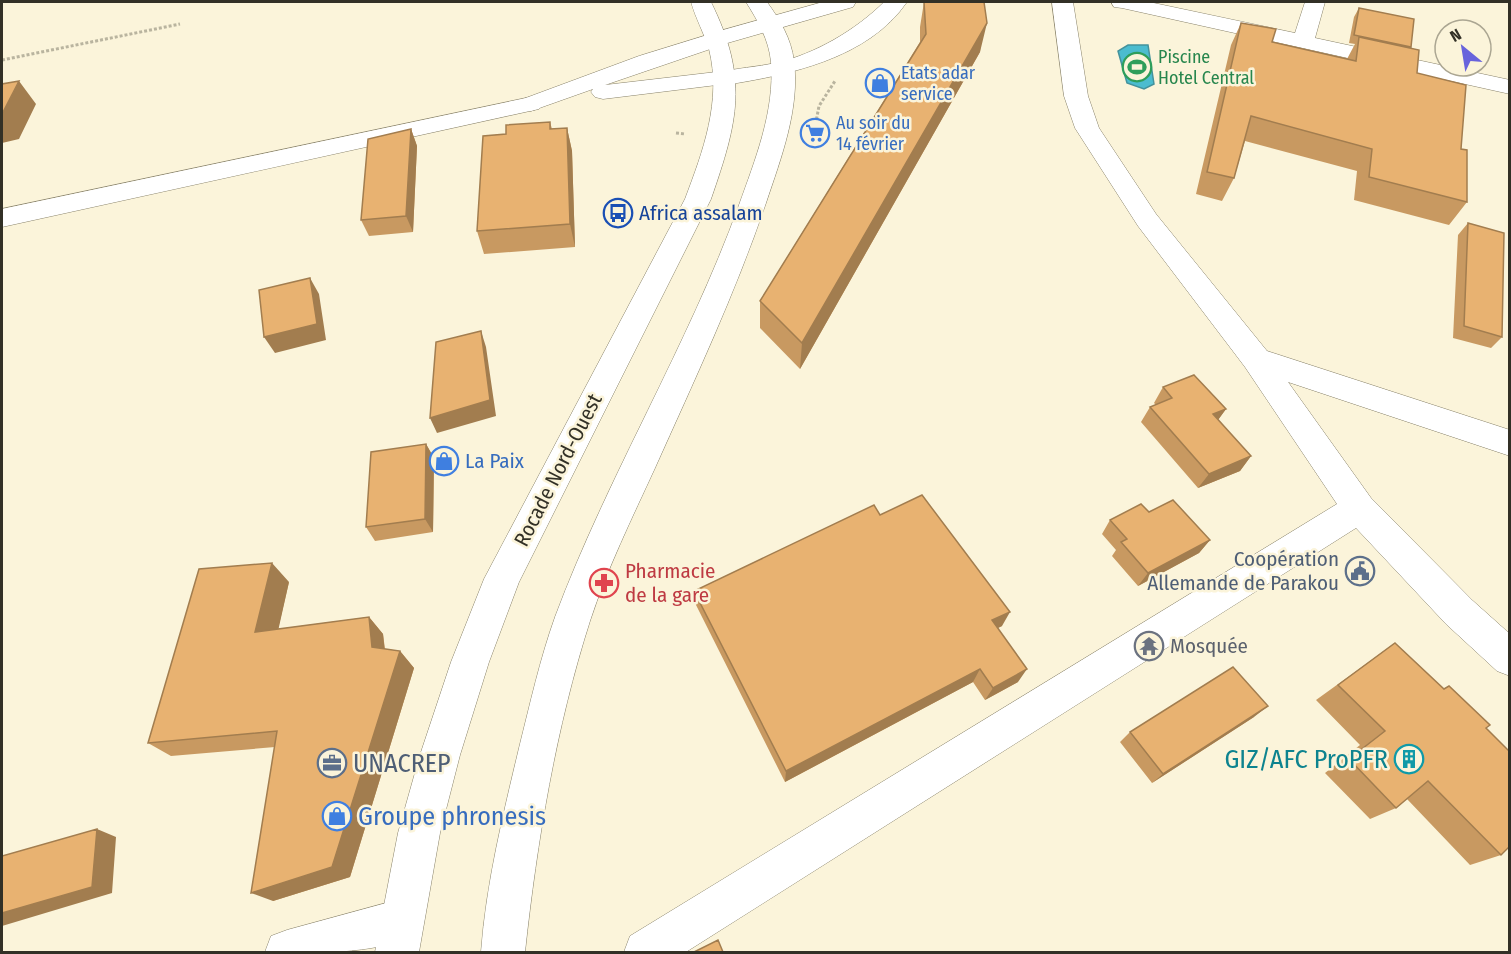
<svg xmlns="http://www.w3.org/2000/svg" width="1511" height="954" font-family="'Fira Sans Condensed',sans-serif">
	<rect width="100%" height="100%" fill="#fbf4da"/>
	<!-- water -->
	<path fill="#4bbccf" stroke="#44929c" stroke-width="1.5" d="M 1128,45 L 1148,45 L 1154,84 L 1144,89 L 1127,83 L 1118,51 Z"/>
	<g fill="none" stroke-linecap="round" stroke-linejoin="round">
		<!-- minor casing -->
		<g stroke="#88826a" stroke-width="1">
			<path id="minor" d="M 1052,2 L 1073,2 L 1088,96 L 1099,128 L 1156,214 L 1267,351 L 1510,430 L 1510,456 L 1288,382 L 1371,498 L 1472,600 L 1510,634 L 1510,676 L 1497,671 L 1446,624 L 1356,528 L 686,952 L 624,952 L 630,936 L 1337,504 L 1245,367 L 1138,226 L 1075,128 L 1064,96 Z
				M 1111,2 L 1149,2 L 1295,33 L 1305,2 L 1325,2 L 1315,38 L 1510,80 L 1510,94 L 1122,8 L 1114,7 Z
				M 717,32 L 725,34 L 728,39 L 725,44 L 605,85 L 725,71 L 733,73 L 737,78 L 733,83 L 603,99 L 595,97 L 591,92 L 593,89 L 531,111 L 523,109 L 519,104 L 523,99 L 639,56 Z
				M 401,899 L 416,906 L 423,921 L 416,936 C 372,954 312,954 265,952 L 271,936 L 287,930 Z"/>
		</g>
		<!-- tertiary casing -->
		<g stroke="#88826a" stroke-width="1">
			<path id="tertiary" d="M 823,2 L 856,2 L 853,7 L 717,46 L 709,44 L 706,39 L 709,34 Z
				M 884,2 L 907,2 C 868,59 788,75 725,85 L 717,83 L 713,78 L 717,73 C 736,68 757,67 776,63 C 815,54 856,30 884,2 Z
				M 531,97 L 539,99 L 543,104 L 539,109 L 2,227 L 2,209 Z"/>
		</g>
		<!-- primary casing -->
		<g stroke="#88826a" stroke-width="1">
			<path id="primary" d="M 691,2 L 711,2 C 749,79 738,121 711,199 L 519,582 L 489,662 L 460,755 L 440,833 L 419,952 L 375,952 L 398,833 L 420,755 L 451,662 L 484,579 L 685,199 C 703,151 722,101 709,49 C 704,33 695,17 691,2 Z
				M 746,2 L 767,2 C 780,20 791,38 794,61 C 800,109 781,158 766,203 C 735,294 694,381 655,468 C 632,518 607,569 590,621 C 556,727 537,841 525,952 L 481,952 C 486,884 503,815 519,748 C 530,704 540,659 555,617 C 608,475 688,346 739,205 C 755,160 775,111 771,62 C 769,40 758,21 746,2 Z"/>
		</g>
		<!-- path -->
		<path stroke="#b9b49f" stroke-width="3" stroke-dasharray="3 2" stroke-linecap="butt" d="M 2,60 L 180,24
			M 676,133 L 685,134
			M 806,142 L 812,143 L 819,106 L 835,81"/>
		<!-- minor -->
		<use href="#minor" fill="#fff" fill-rule="evenodd"/>
		<!-- tertiary -->
		<use href="#tertiary" fill="#fff" fill-rule="evenodd"/>
		<!-- primary -->
		<use href="#primary" fill="#fff" fill-rule="evenodd"/>
	</g>
	<!-- wall -->
	<path fill="#c89961" d="M 924,2 L 984,2 L 980,52 L 800,369 L 760,328 L 760,301 L 920,42 L 920,27 Z
		M 1359,8 L 1411,47 L 1410,48 L 1417,73 L 1461,149 L 1467,202 L 1449,225 L 1354,200 L 1357,171 L 1245,141 L 1234,178 L 1222,201 L 1196,194 L 1231,45 L 1241,23 L 1272,42 L 1347,59 L 1355,44 L 1349,43 L 1354,17 Z
		M 550,122 L 552,129 L 567,128 L 572,151 L 575,247 L 484,254 L 477,231 L 506,134 Z
		M 411,129 L 417,146 L 413,232 L 369,236 L 361,220 Z
		M 1468,223 L 1502,337 L 1491,348 L 1453,338 L 1458,235 Z
		M 1163,387 L 1226,409 L 1218,420 L 1251,456 L 1240,471 L 1198,488 L 1141,422 L 1150,407 L 1156,405 L 1154,403 Z
		M 426,444 L 434,458 L 433,532 L 375,541 L 366,527 Z
		M 1149,512 L 1210,540 L 1199,553 L 1138,586 L 1112,556 L 1116,550 L 1102,534 L 1110,520 Z
		M 289,582 L 278,629 L 369,617 L 383,634 L 385,649 L 400,651 L 414,668 L 350,877 L 273,901 L 275,747 L 171,756 L 148,743 Z
		M 694,591 L 1002,626 L 998,628 L 1018,682 L 985,700 L 973,682 L 785,782 L 696,605 Z
		M 1395,643 L 1444,689 L 1449,686 L 1486,728 L 1501,855 L 1470,865 L 1407,799 L 1396,808 L 1370,819 L 1325,773 L 1360,745 L 1316,700 Z
		M 1254,717 L 1152,783 L 1120,742 L 1130,732 Z"/>
	<!-- shaded-wall -->
	<path fill="#a27d4f" d="M 987,23 L 980,52 L 800,369 L 802,343 Z
		M 19,81 L 36,104 L 19,139 L 2,143 L 2,114 Z
		M 567,128 L 572,151 L 575,247 L 570,224 Z
		M 411,129 L 417,146 L 413,232 L 406,216 Z
		M 310,278 L 319,294 L 326,340 L 275,353 L 264,337 Z
		M 481,331 L 486,347 L 496,416 L 437,433 L 430,418 Z
		M 1226,409 L 1215,424 L 1213,414 Z
		M 426,444 L 434,458 L 433,532 L 425,519 Z
		M 1251,456 L 1240,471 L 1198,488 L 1209,474 Z
		M 1210,540 L 1199,553 L 1138,586 L 1148,573 Z
		M 272,563 L 289,582 L 274,649 L 255,632 Z
		M 1010,612 L 1002,626 L 985,634 L 992,620 Z
		M 369,617 L 383,634 L 386,663 L 372,647 Z
		M 400,651 L 414,668 L 350,877 L 273,901 L 251,893 Z
		M 980,669 L 973,682 L 785,782 L 786,771 Z
		M 1027,669 L 1018,682 L 985,700 L 993,688 Z
		M 1268,706 L 1254,717 L 1152,783 L 1163,774 Z
		M 97,829 L 116,837 L 112,893 L 2,926 L 2,913 Z"/>
	<!-- building -->
	<path fill="#e8b271" stroke="#a27d4f" stroke-width="1.5" d="M 924,2 L 984,2 L 987,23 L 802,343 L 760,301 L 926,34 Z
		M 1359,8 L 1414,19 L 1411,47 L 1354,35 Z
		M 1241,23 L 1276,29 L 1272,42 L 1356,61 L 1359,37 L 1419,50 L 1417,73 L 1466,85 L 1461,149 L 1467,150 L 1467,202 L 1369,177 L 1372,149 L 1251,116 L 1234,178 L 1207,172 Z
		M 19,81 L 2,114 L 2,84 Z
		M 550,122 L 550,129 L 567,128 L 570,224 L 477,231 L 483,136 L 506,134 L 506,125 Z
		M 411,129 L 406,216 L 361,220 L 368,139 Z
		M 1468,223 L 1504,233 L 1502,337 L 1464,326 Z
		M 310,278 L 317,324 L 264,337 L 259,290 Z
		M 481,331 L 490,400 L 430,418 L 436,342 Z
		M 1194,375 L 1226,409 L 1213,414 L 1251,456 L 1209,474 L 1150,407 L 1172,398 L 1163,387 Z
		M 426,444 L 425,519 L 366,527 L 371,452 Z
		M 922,495 L 1010,612 L 992,620 L 1027,669 L 993,688 L 980,669 L 786,771 L 694,591 L 874,505 L 880,515 Z
		M 1173,500 L 1210,540 L 1148,573 L 1121,542 L 1127,539 L 1110,520 L 1141,504 L 1149,512 Z
		M 272,563 L 255,632 L 369,617 L 372,647 L 400,651 L 332,867 L 251,893 L 277,731 L 148,743 L 199,569 Z
		M 1395,643 L 1444,689 L 1449,686 L 1490,725 L 1486,728 L 1509,751 L 1509,847 L 1501,855 L 1428,781 L 1396,808 L 1349,759 L 1385,731 L 1338,685 Z
		M 1233,667 L 1268,706 L 1163,774 L 1130,732 Z
		M 97,829 L 92,887 L 2,913 L 2,856 Z
		M 718,940 L 723,952 L 694,952 Z"/>
	<!-- icons -->
	<defs>
		<g id="stadium-ring" transform="scale(1.5)"><circle r="9.5" fill="#fbf4da" stroke="#2e9e5b" stroke-width="1.5"/><path d="M0-5a6.5 5 0 1 0 0 10a6.5 5 0 1 0 0-10ZM-3.5-1.8h7v3.6h-7Z" fill="#2e9e5b"/></g>
		<g id="shop-ring" transform="scale(1.5)"><circle r="9.5" fill="#fbf4da" stroke="#3f7fe0" stroke-width="1.5"/><path d="M-5-2.5h2.3a2.7 3.5 0 0 1 5.4 0H5L5.5 6h-11ZM-1.5-2.5h3a1.5 2.3 0 0 0-3 0Z" fill="#3f7fe0"/></g>
		<g id="supermarket-ring" transform="scale(1.5)"><circle r="9.5" fill="#fbf4da" stroke="#3f7fe0" stroke-width="1.5"/><path d="M-6-5.5h2.5l.6 2H6L4.5 2H-2.5L-4.4-4H-6ZM-1.5 3.2a1.3 1.3 0 1 0 .1 0ZM3 3.2a1.3 1.3 0 1 0 .1 0Z" fill="#3f7fe0"/></g>
		<g id="bus-ring" transform="scale(1.5)"><circle r="9.5" fill="#fbf4da" stroke="#1a4fb4" stroke-width="1.5"/><path d="M-5-6H5V4H4V6H2V4H-2V6H-4V4H-5ZM-3.5-4V0h7V-4ZM-3.5 1.2v1.5H-2V1.2ZM2 1.2v1.5H3.5V1.2Z" fill="#1a4fb4"/></g>
		<g id="civic-ring" transform="scale(1.5)"><circle r="9.5" fill="#fbf4da" stroke="#5c6f8a" stroke-width="1.5"/><path d="M-.6-6.5H3V-4.5H.6V-3L4-1V1h2V6H-6V1h2V-1L-.6-3ZM-1.2 2.5V6h2.4V2.5Z" fill="#5c6f8a"/></g>
		<g id="pharmacy-ring" transform="scale(1.5)"><circle r="9.5" fill="#fbf4da" stroke="#e0444e" stroke-width="1.5"/><path d="M-2-6h4v4h4v4h-4v4h-4v-4h-4v-4h4Z" fill="#e0444e"/></g>
		<g id="temple-ring" transform="scale(1.5)"><circle r="9.5" fill="#fbf4da" stroke="#6b7280" stroke-width="1.5"/><path d="M0-6L5-2H3V0L6.5 2.5H4V6H1.5V3h-3V6H-4V2.5H-6.5L-3 0V-2H-5Z" fill="#6b7280"/></g>
		<g id="building-ring" transform="scale(1.5)"><circle r="9.5" fill="#fbf4da" stroke="#0f9aa8" stroke-width="1.5"/><path d="M-4-6H4V6H1V3H-1V6H-4ZM-2.5-4.3h1.7v1.8h-1.7ZM.8-4.3h1.7v1.8H.8ZM-2.5-1h1.7V.8h-1.7ZM.8-1h1.7V.8H.8Z" fill="#0f9aa8"/></g>
		<g id="office-ring" transform="scale(1.5)"><circle r="9.5" fill="#fbf4da" stroke="#5c6f8a" stroke-width="1.5"/><path d="M-6-3h4V-5.5h4V-3h4V5H-6ZM-1-4.5V-3h2v-1.5ZM-6 0V1H6V0Z" fill="#5c6f8a"/></g>
	</defs>
	<g fill-rule="evenodd">
		<use href="#stadium-ring" x="1137" y="67"/>
		<use href="#shop-ring" x="880" y="83"/>
		<use href="#supermarket-ring" x="815" y="133"/>
		<use href="#bus-ring" x="618" y="213"/>
		<use href="#shop-ring" x="444" y="461"/>
		<use href="#civic-ring" x="1360" y="571"/>
		<use href="#pharmacy-ring" x="604" y="583"/>
		<use href="#temple-ring" x="1149" y="646"/>
		<use href="#building-ring" x="1409" y="759"/>
		<use href="#office-ring" x="332" y="763"/>
		<use href="#shop-ring" x="337" y="816"/>
	</g>
	<g text-anchor="middle" dominant-baseline="central" stroke-width="5" stroke-linejoin="round" paint-order="stroke">
		<!-- far-leisure labels -->
		<g font-size="18" fill="#27864d" stroke="#fbf4da" text-anchor="start">
			<text x="1158" y="57">Piscine<tspan x="1158" dy="21">Hotel Central</tspan></text>
		</g>
		<!-- far-shop labels -->
		<g font-size="18" fill="#366cbe" stroke="#fbf4da" text-anchor="start">
			<text x="901" y="73">Etats adar<tspan x="901" dy="21">service</tspan></text>
			<text x="836" y="123">Au soir du<tspan x="836" dy="21">14 février</tspan></text>
		</g>
		<!-- transit labels -->
		<g font-size="21" fill="#164399" stroke="#fbf4da" text-anchor="start">
			<text x="639" y="213">Africa assalam</text>
		</g>
		<!-- shop labels -->
		<g font-size="21" fill="#366cbe" stroke="#fbf4da" text-anchor="start">
			<text x="465" y="461">La Paix</text>
		</g>
		<!-- street labels -->
		<g font-size="21" fill="#323026" stroke="#fbf4da">
			<text transform="translate(558 470) rotate(-63)">Rocade Nord-Ouest</text>
		</g>
		<!-- service labels -->
		<g font-size="21" fill="#4e5e75" stroke="#fbf4da" text-anchor="end">
			<text x="1339" y="559">Coopération<tspan x="1339" dy="24">Allemande de Parakou</tspan></text>
		</g>
		<!-- health labels -->
		<g font-size="21" fill="#be3a42" stroke="#fbf4da" text-anchor="start">
			<text x="625" y="571">Pharmacie<tspan x="625" dy="24">de la gare</tspan></text>
		</g>
		<!-- worship labels -->
		<g font-size="21" fill="#5b616d" stroke="#fbf4da" text-anchor="start">
			<text x="1170" y="646">Mosquée</text>
		</g>
		<!-- near-culture labels -->
		<g font-size="26" fill="#0d838f" stroke="#fbf4da" text-anchor="end">
			<text x="1388" y="759">GIZ/AFC ProPFR</text>
		</g>
		<!-- near-service labels -->
		<g font-size="26" fill="#4e5e75" stroke="#fbf4da" text-anchor="start">
			<text x="353" y="763">UNACREP</text>
		</g>
		<!-- near-shop labels -->
		<g font-size="26" fill="#366cbe" stroke="#fbf4da" text-anchor="start">
			<text x="358" y="816">Groupe phronesis</text>
		</g>
	</g>
	<!-- border -->
	<rect width="1511" height="954" fill="none" stroke="#323026" stroke-width="6"/>
	<!-- north arrow -->
	<g transform="translate(1463 48) rotate(330)"><circle r="28" fill="#fbf4da" stroke="#aba692" stroke-width="1.5"/>
	<path d="M0-4.5L10 22L0 15L-10 22Z" fill="#6863dc"/>
	<text y="-9" font-size="16" font-weight="bold" text-anchor="middle" fill="#323026">N</text>
	</g>
</svg>
